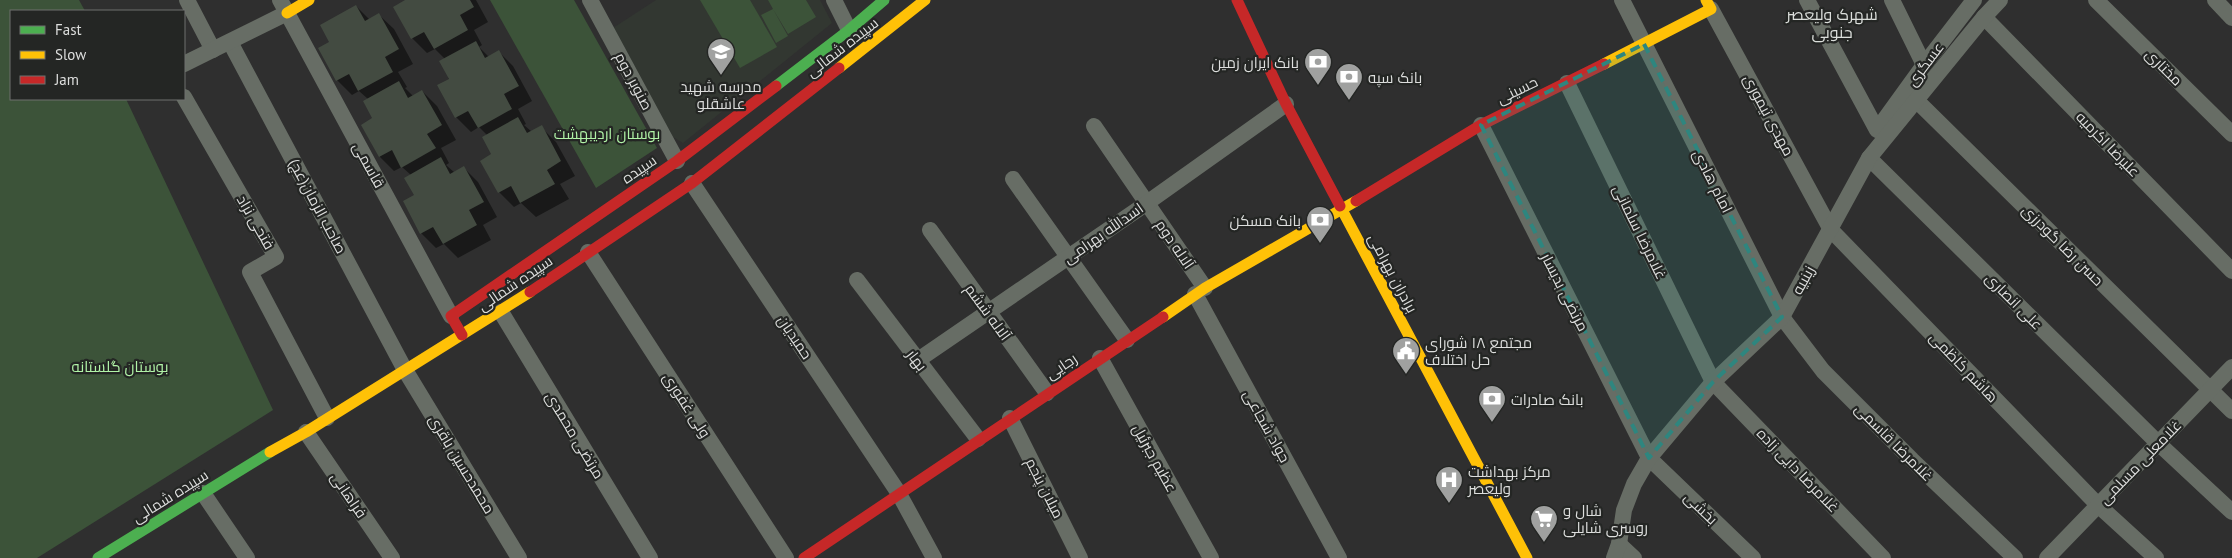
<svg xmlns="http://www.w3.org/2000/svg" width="2232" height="558" viewBox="0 0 2232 558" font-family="'PT Sans',Cairo,sans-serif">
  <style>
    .built { fill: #323731 }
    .green { fill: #3c5339 }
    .shadow { fill: #0007 }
    .building { fill: #434b41 }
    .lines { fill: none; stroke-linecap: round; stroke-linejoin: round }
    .street { stroke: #676d65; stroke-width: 16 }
    .fast { stroke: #4caf50; stroke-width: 11 }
    .slow { stroke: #ffc107; stroke-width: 11 }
    .jam { stroke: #c62828; stroke-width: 11 }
    .marked { fill: #2e867f; fill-opacity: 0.2; stroke: #2e867f; stroke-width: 4; stroke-dasharray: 10 6; stroke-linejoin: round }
    .labels { text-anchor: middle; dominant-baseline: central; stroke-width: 4.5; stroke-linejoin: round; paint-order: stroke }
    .street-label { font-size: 15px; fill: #dddedd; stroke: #242624 }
    .poi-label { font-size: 15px; fill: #dddedd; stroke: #242624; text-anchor: start }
    .park-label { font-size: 15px; fill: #b1f4a7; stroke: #242624 }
    .neighbourhood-label { font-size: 16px; fill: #dbdedb; stroke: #242624 }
  </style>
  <rect width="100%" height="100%" fill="#2f2f2f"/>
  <!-- built -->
  <polygon class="built" points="656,0 820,0 832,23 683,143 673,137 613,28"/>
  <!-- green -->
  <g class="green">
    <polygon points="0,0 79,0 85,11 11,11 11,99 126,99 273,410 37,558 0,558"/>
    <polygon points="490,0 574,0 657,148 596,188"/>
    <polygon points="700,0 750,0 777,47 740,68"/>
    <polygon points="768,0 806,0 816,17 788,34 773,9 788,36 776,43 761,15 773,9"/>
  </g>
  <!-- shadow -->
  <g class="shadow">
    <polygon points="406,0 476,0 488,22 474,30 482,45 479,47 489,57 499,52 513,66 532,101 518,109 526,124 524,125 532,132 541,127 556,142 575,176 560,184 569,199 536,217 521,203 514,207 499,192 493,155 487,135 479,127 471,132 456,117 445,59 435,49 427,53 412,38 395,7"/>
    <polygon points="356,6 370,20 379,15 394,29 413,64 398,72 407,87 405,88 413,96 422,91 437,106 456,140 441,148 449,163 446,165 455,173 464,168 478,182 497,217 483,225 491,240 458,258 444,244 436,248 421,233 404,202 416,196 411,175 402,167 394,171 380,157 363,125 374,119 368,99 359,91 352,95 337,80 331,43"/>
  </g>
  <!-- building -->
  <g class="building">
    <polygon points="405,0 470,0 474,7 460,15 468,30 434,49 424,32 411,39 393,7"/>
    <polygon points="356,5 365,21 379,13 399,49 385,57 393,72 358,91 349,74 336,81 318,48 329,42 320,25"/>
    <polygon points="476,41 485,58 499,50 519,86 504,94 512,109 478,128 468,111 455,118 437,85 449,79 439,61"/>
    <polygon points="399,81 408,98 422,90 442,125 427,134 436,148 401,168 392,150 379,157 361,125 372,118 363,101"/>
    <polygon points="518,117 527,133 542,125 561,161 547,170 555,184 520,203 511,186 498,193 480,161 491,154 482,137"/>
    <polygon points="441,157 450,174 464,166 484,202 469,210 477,225 443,244 433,227 420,234 403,201 414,195 404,178"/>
  </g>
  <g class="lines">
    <!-- street -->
    <g class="street">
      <polyline points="187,0 213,50"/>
      <polyline points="280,0 451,316"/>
      <polyline points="590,0 677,161"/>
      <polyline points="834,0 849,30"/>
      <polyline points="1622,0 1782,317 1823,371 1912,460 2015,558"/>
      <polyline points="1807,0 1877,130 1924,65 1974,0"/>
      <polyline points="1892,0 1924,65"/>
      <polyline points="2096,0 2232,134"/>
      <polyline points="2215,0 2232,18"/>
      <polyline points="1711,9 1831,230 2098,505 2156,558"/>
      <polyline points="1984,17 2232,271"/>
      <polyline points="230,42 405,370 519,558"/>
      <polyline points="184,64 287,13"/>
      <polyline points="1567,83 1713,382 1883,558"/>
      <polyline points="184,97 276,257 250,272 327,418"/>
      <polyline points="1916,100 2232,411"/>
      <polyline points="1481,125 1649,458 1753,558"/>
      <polyline points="1094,126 1205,288"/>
      <polyline points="1869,158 2158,443 2232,512"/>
      <polyline points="1013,179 1127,340"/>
      <polyline points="692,183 898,492 934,558"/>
      <polyline points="930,230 1047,393"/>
      <polyline points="588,252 786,558"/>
      <polyline points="857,280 978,439"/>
      <polyline points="1195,294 1339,558"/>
      <polyline points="501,312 650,558"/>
      <polyline points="1100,358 1211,558"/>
      <polyline points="918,360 1137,210 1286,104"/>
      <polyline points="1010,418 1080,558"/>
      <polyline points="306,432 392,558"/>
      <polyline points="203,493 247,558"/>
      <polyline points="1619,544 1634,558"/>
      <polyline points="1614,558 1619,544 1624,510 1634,484 1649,458 1713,382 1782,317 1869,158 1984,17 2000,0"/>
      <polyline points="2047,558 2232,367"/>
    </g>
    <!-- fast -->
    <g class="fast">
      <polyline points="776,86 849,30 884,0"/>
      <polyline points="98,558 270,452"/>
    </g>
    <!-- slow -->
    <g class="slow">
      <polyline points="287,13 309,0"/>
      <polyline points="1604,64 1711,9 1706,0"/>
      <polyline points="839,68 925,0"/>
      <polyline points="1340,206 1527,558"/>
      <polyline points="1163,317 1205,288 1356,201"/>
      <polyline points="270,452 306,432 530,292"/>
    </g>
    <!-- jam -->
    <g class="jam">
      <polyline points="1237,0 1286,104 1340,206"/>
      <polyline points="1356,201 1481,125 1604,64"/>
      <polyline points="530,292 692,183 839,68"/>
      <polyline points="462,335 451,316 677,161 776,86"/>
      <polyline points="804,558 1163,317"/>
    </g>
  </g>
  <!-- marked area -->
  <path class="marked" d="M1644,44L1782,317L1713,382L1649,458L1481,125Z"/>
  <!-- icons -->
  <defs>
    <symbol id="school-pin" viewBox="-11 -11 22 30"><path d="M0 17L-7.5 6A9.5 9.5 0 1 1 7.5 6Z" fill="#a0a1a0" stroke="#242624"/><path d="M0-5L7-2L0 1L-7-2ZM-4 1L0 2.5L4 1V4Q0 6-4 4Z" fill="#fff"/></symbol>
    <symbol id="bank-pin" viewBox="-11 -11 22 30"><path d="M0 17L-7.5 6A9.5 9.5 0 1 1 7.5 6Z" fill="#a0a1a0" stroke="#242624"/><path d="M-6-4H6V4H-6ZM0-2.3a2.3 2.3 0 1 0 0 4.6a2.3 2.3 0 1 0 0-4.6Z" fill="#fff"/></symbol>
    <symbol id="civic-pin" viewBox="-11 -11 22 30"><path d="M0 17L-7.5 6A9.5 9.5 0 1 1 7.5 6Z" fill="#a0a1a0" stroke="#242624"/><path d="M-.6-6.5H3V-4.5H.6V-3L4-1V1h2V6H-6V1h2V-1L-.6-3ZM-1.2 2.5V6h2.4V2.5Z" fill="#fff"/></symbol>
    <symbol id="hospital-pin" viewBox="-11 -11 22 30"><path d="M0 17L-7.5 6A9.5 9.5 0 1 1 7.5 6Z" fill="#a0a1a0" stroke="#242624"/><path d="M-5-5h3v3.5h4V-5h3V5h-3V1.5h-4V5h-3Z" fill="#fff"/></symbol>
    <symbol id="supermarket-pin" viewBox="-11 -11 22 30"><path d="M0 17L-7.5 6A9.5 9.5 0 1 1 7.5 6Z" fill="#a0a1a0" stroke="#242624"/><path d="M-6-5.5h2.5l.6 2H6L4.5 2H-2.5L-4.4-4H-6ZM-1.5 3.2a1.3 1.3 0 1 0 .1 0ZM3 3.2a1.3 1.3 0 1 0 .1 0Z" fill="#fff"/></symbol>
  </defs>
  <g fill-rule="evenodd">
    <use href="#school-pin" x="705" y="36" width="32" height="43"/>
    <use href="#bank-pin" x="1302" y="46" width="32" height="43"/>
    <use href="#bank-pin" x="1333" y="61" width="32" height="43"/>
    <use href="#bank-pin" x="1304" y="204" width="32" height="43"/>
    <use href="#civic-pin" x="1390" y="335" width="32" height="43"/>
    <use href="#bank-pin" x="1476" y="383" width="32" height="43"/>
    <use href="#hospital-pin" x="1433" y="464" width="32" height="43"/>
    <use href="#supermarket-pin" x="1528" y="503" width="32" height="43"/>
  </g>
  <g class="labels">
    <!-- street labels -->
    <g class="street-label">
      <text transform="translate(842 47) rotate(-38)">سپیده شمالی</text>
      <text transform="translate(1925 64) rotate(-53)">عسگری</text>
      <text transform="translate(2164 67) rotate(45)">مختاری</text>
      <text transform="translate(634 81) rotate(62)">صنوبر دوم</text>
      <text transform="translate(1517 90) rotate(-26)">حسینی</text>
      <text transform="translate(1769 115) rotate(62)">مهدی تیموری</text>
      <text transform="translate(2108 144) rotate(46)">علیرضا اکرمیه</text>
      <text transform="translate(369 165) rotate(61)">قاسمی</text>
      <text transform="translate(639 169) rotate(-34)">سپیده</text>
      <text transform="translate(1713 181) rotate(63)">امام هادی</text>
      <text transform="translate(318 206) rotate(62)">صاحب الزمان(عج)</text>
      <text transform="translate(256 222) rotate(60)">فتحی نزاد</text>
      <text transform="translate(1640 232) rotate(64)">غلامرضا سلمانی</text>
      <text transform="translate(1103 233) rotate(-35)">اسدالله بهرامی</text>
      <text transform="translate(1175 244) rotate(56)">آلاله دوم</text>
      <text transform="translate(2063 245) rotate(45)">حسن رضا گودرزی</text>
      <text transform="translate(1393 273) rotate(62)">برادران بهرامی</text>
      <text transform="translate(1803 280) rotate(-61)">زینبیه</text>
      <text transform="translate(515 283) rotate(-34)">سپیده شمالی</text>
      <text transform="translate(1565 292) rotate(63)">مرتضی بدیسار</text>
      <text transform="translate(2014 301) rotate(45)">علی انصاری</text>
      <text transform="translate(988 312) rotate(54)">آلاله ششم</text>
      <text transform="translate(795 337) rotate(56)">حمیدیان</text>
      <text transform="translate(917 360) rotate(53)">بهار</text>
      <text transform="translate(1061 366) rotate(-34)">رجایی</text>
      <text transform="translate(1964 367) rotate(46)">هاشم کاظمی</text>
      <text transform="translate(687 405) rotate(57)">ولی غفوری</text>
      <text transform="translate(1267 426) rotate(61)">جواد شجاعی</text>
      <text transform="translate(575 435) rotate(59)">مرتضی محمدی</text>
      <text transform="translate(1894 442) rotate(45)">غلامرضا قاسمی</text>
      <text transform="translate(1155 458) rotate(61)">عظیم جبرئیل</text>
      <text transform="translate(2140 462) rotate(-46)">غلامعلی مسلمی</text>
      <text transform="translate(462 464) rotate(59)">محمدحسین باقری</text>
      <text transform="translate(1798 470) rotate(46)">غلامرضا دایی زاده</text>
      <text transform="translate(1045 488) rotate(63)">میلان پنجم</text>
      <text transform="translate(349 495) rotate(56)">فراهانی</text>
      <text transform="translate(170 496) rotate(-32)">سپیده شمالی</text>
      <text transform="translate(1701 508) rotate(44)">بخشی</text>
    </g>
    <!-- poi labels -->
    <g class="poi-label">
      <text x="1299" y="62" text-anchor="end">بانک ایران زمین</text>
      <text x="1368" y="77">بانک سپه</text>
      <text x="721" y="86" text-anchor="middle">مدرسه شهید<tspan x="721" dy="17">عاشقلو</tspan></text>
      <text x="1301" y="220" text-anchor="end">بانک مسکن</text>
      <text x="1425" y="342">مجتمع ۱۸ شورای<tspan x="1425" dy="17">حل اختلاف</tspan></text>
      <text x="1511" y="399">بانک صادرات</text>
      <text x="1468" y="471">مرکز بهداشت<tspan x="1468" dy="17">ولیعصر</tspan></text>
      <text x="1563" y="510">شال و<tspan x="1563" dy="17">روسری شایلی</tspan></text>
    </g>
    <!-- park labels -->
    <g class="park-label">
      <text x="607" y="133">بوستان اردیبهشت</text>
      <text x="120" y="366">بوستان گلستانه</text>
    </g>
    <!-- neighbourhood labels -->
    <g class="neighbourhood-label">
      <text x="1832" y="14">شهرک ولیعصر<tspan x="1832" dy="18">جنوبی</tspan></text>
    </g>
  </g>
  <!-- legend -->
  <rect x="10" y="10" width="175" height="90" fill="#242624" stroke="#6e706e"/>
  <rect x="20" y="26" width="25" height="8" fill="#4caf50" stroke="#6e706e"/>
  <text x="55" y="35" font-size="15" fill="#dddedd">Fast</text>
  <rect x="20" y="51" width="25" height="8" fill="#ffc107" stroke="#6e706e"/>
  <text x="55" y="60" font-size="15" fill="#dddedd">Slow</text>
  <rect x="20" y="76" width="25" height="8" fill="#c62828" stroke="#6e706e"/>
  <text x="55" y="85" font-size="15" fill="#dddedd">Jam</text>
</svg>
